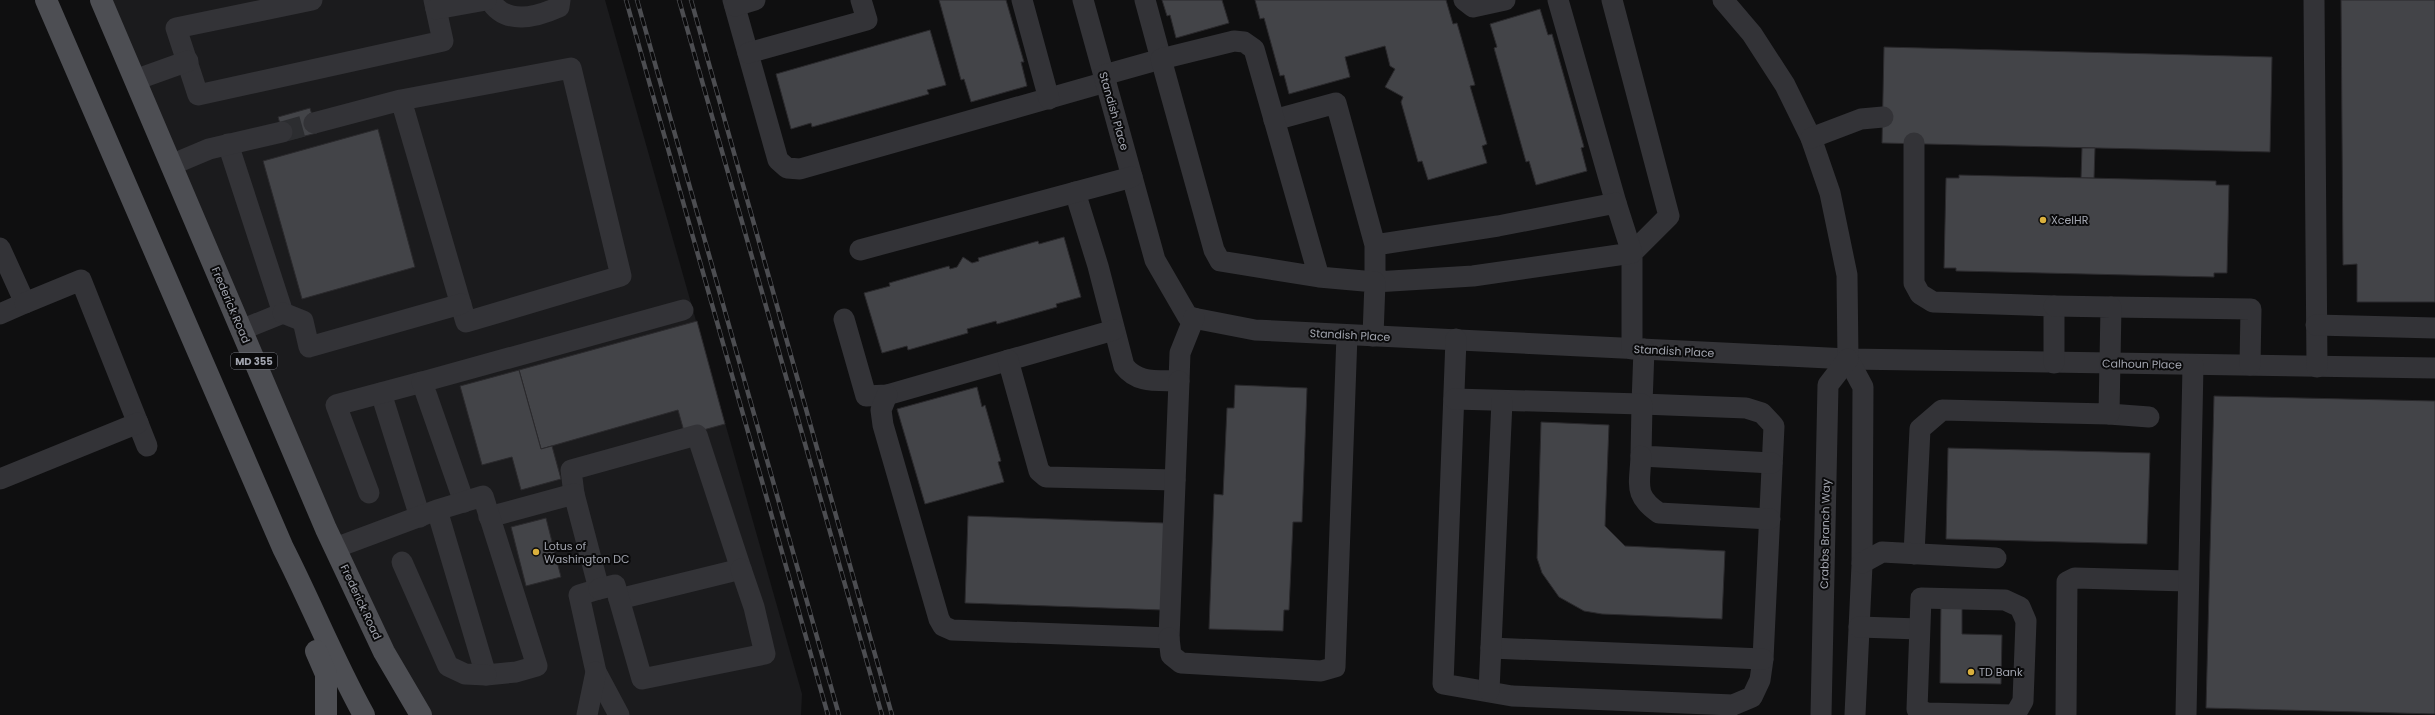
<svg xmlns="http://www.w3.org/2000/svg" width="2435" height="715" viewBox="0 0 2435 715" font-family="Poppins,sans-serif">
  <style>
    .built { fill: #1b1b1d }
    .building { fill: #434448; stroke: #2a292c }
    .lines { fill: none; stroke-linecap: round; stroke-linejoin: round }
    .minor-tunnel { stroke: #2c2d30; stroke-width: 21; stroke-dasharray: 21 10; stroke-linecap: butt }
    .minor { stroke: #333337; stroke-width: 21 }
    .major { stroke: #4d4e53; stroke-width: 22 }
    .rail-casing { stroke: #4c4d51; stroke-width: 4.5 }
    .rail { stroke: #0a0a0b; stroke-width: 3; stroke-dasharray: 9; stroke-linecap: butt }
    .poi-dot { fill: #dab03d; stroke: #0a0a0b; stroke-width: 1.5 }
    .labels { text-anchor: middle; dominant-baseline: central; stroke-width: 4; stroke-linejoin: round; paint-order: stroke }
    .shield { fill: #0a0a0b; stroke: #74767e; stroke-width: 1 }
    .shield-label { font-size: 10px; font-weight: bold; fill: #a2a5af }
    .street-label { font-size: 11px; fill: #a2a5af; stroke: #0a0a0b }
    .poi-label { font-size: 11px; fill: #a2a5af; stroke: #0a0a0b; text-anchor: start }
  </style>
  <rect width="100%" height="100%" fill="#0f0f10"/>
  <!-- built -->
  <polygon class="built" points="101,0 605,0 802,694 801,715 421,715"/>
  <!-- building -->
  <g class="building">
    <polygon points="939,0 1006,0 1024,62 1021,62 1027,86 971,102 964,79 961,80"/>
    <polygon points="1162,0 1222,0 1229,23 1176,38 1170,15 1167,16"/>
    <polygon points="1255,0 1446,0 1453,24 1457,23 1475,85 1470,86 1487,144 1482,146 1487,163 1428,180 1422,161 1418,162 1401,102 1403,97 1385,87 1395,69 1390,66 1385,46 1345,57 1350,77 1289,94 1284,75 1280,76 1264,18 1260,19"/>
    <polygon points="2341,0 2435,0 2435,302 2357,302 2357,264 2343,265"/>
    <polygon points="1540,9 1548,35 1552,34 1584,147 1581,148 1587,171 1536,185 1529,161 1526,162 1494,48 1497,47 1490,24"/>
    <polygon points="930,30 946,85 927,90 929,94 812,127 811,123 791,129 776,74"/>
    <polygon points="1884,47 2272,57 2270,152 1882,143"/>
    <polygon points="310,108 317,133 285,141 278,117"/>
    <polygon points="378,129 415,267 302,299 263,161"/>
    <polygon points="2082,148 2095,148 2094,178 2081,178"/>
    <polygon points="1959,175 2216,181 2216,185 2229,185 2227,273 2214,273 2214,277 1956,271 1956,268 1944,268 1946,178 1959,178"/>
    <polygon points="1064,237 1081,297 1056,304 1057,307 997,324 996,321 967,329 968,333 908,350 907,346 882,353 864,293 890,286 889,283 949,266 950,269 957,267 963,257 972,263 979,261 978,258 1038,241 1039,244"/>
    <polygon points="697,321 725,424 685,435 678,410 541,449 519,370"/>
    <polygon points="519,370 541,449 552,446 561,479 521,490 512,457 482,465 460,386"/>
    <polygon points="1235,385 1307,388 1302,522 1293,522 1289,610 1284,610 1283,631 1209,629 1214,494 1223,495 1227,408 1234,408"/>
    <polygon points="977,387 982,407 985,405 1001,461 998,462 1004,482 925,504 897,409"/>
    <polygon points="2214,396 2435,401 2435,714 2206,708"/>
    <polygon points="1541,422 1609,425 1605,526 1625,546 1725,551 1722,619 1602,614 1584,611 1559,597 1542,573 1537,558"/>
    <polygon points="1948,448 2150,453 2147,544 1946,539"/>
    <polygon points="968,516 1165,523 1162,610 965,603"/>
    <polygon points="546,518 561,577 526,586 511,527"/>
    <polygon points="1941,603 1962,603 1962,634 2002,635 2001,684 1940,683"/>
  </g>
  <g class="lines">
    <!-- minor-tunnel -->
    <polyline class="minor-tunnel" points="282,132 314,123"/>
    <!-- minor -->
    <g class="minor">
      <polyline points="312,0 176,28 198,95 443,41 434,0"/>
      <path d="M490,0C505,26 537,17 559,7L560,0"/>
      <polyline points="733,0 778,160 787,168 800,169 1106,82"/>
      <polyline points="1022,0 1049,99"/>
      <polyline points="1083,0 1155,260 1188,317 1255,330 1848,359 2435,368"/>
      <polyline points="1464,0 1473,7 1505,0"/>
      <polyline points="1558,0 1616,203"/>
      <polyline points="1612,0 1669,216 1632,253 1632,349"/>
      <polyline points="1723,0 1752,34 1785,85 1811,138 1830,193 1847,275 1848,359 1863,387 1862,565 1855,715"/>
      <polyline points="2314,0 2317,367"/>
      <polyline points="735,6 755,0"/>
      <polyline points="436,9 486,0"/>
      <polyline points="748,53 867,20 861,0"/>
      <polyline points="1104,75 1161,59 1145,0"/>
      <polyline points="135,80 188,61"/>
      <polyline points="1274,120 1336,103 1375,245 1375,282 1473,276 1632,253 1616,203 1498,226 1375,245"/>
      <polyline points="314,123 401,100 571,68 621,276 466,322 401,100"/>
      <polyline points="1811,138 1861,119 1883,117"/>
      <polyline points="1914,143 1914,283 1920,294 1933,302 2054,306 2054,363"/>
      <polyline points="228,144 283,313 241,330"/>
      <polyline points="171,165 209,149 282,132"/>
      <path d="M1075,192L1098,266L1124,366C1138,384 1157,380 1179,381L1180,353L1194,318"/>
      <polyline points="0,248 25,303 0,314"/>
      <polyline points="860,250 1132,177"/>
      <polyline points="1319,277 1220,261 1214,250 1161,59 1234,41 1244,42 1254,49 1319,277 1375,282 1373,336"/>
      <polyline points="25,303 81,280 147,446"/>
      <polyline points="2111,307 2251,309 2250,365"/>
      <polyline points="283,313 303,321 309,347 461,304"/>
      <polyline points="844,319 866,396 887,395 1114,330"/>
      <polyline points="2316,325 2435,328"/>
      <polyline points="1456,339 1443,684 1512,696 1733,705 1752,697 1760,680 1763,659 1774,426 1762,413 1746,408 1642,404 1644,349"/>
      <polyline points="1008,360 1039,471 1046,477 1175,480"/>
      <polyline points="381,393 420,517"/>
      <polyline points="887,395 881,410 883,425 939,619 943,626 952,630 1169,638 1179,381"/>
      <polyline points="1454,399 1642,404 1641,456 1772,463"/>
      <polyline points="2109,414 2149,417"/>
      <path d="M1641,456C1640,485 1633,495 1659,513L1770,519"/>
      <polyline points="0,479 138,423"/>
      <polyline points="369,493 336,405 422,382"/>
      <polyline points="574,494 571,470 697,435 741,569 619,599"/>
      <polyline points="464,502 422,382 683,310"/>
      <polyline points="489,517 574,494 599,589 579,595 596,672 619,715"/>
      <polyline points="335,548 437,510 486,675 516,672 537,666 483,496 437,510"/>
      <polyline points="1914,554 1920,429 1942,410 2109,414 2111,307 2054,306"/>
      <polyline points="402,562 448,666 465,674 486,675"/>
      <polyline points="1862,563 1882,552 1996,558"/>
      <polyline points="599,589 615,585 642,679 765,654 754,607 741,569"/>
      <polyline points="1859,627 1919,629"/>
      <polyline points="1169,638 1171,655 1181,663 1321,671 1335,667 1347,335"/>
      <polyline points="1491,648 1763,659"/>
      <polyline points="1489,691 1502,401"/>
      <polyline points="587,715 596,672"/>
      <polyline points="1821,715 1828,385 1848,359"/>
      <polyline points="2013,715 1927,713 1917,709 1921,598 2005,600 2020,607 2026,621 2023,701 2015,715"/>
      <polyline points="2066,715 2067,582 2075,578 2187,581"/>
      <polyline points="2186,715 2193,365"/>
    </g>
    <!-- major -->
    <g class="major">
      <path d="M46,0L283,548C311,603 334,661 364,715"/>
      <polyline points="101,0 326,529 384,652 421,715"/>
      <polyline points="316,651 326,674 326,715"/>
    </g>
    <defs>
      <g id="rail">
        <polyline points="626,0 828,715"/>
        <polyline points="637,0 839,715"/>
        <polyline points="679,0 882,715"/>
        <polyline points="691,0 892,715"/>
      </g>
    </defs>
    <!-- rail casing -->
    <use href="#rail" class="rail-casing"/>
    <!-- rail -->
    <use href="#rail" class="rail"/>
  </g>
  <!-- markers -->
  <g class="poi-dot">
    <circle cx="2043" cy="220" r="4"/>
    <circle cx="536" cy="552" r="4"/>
    <circle cx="1971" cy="672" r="4"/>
  </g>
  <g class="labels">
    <!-- shield labels -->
    <rect class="shield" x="231" y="353" width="46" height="16" rx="3"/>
    <g class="shield-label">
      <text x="254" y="361">MD 355</text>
    </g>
    <!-- street labels -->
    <g class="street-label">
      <text transform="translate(1114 111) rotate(74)">Standish Place</text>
      <text transform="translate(231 305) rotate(67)">Frederick Road</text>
      <text transform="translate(1350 335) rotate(3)">Standish Place</text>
      <text transform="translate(1674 351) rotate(3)">Standish Place</text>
      <text transform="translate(2142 364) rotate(1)">Calhoun Place</text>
      <text transform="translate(1825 534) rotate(-89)">Crabbs Branch Way</text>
      <text transform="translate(361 602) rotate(65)">Frederick Road</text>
    </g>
    <!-- poi labels -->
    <g class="poi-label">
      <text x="2051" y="220">XcelHR</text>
      <text x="544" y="546">Lotus of<tspan x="544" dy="13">Washington DC</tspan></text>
      <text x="1979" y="672">TD Bank</text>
    </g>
  </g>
</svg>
